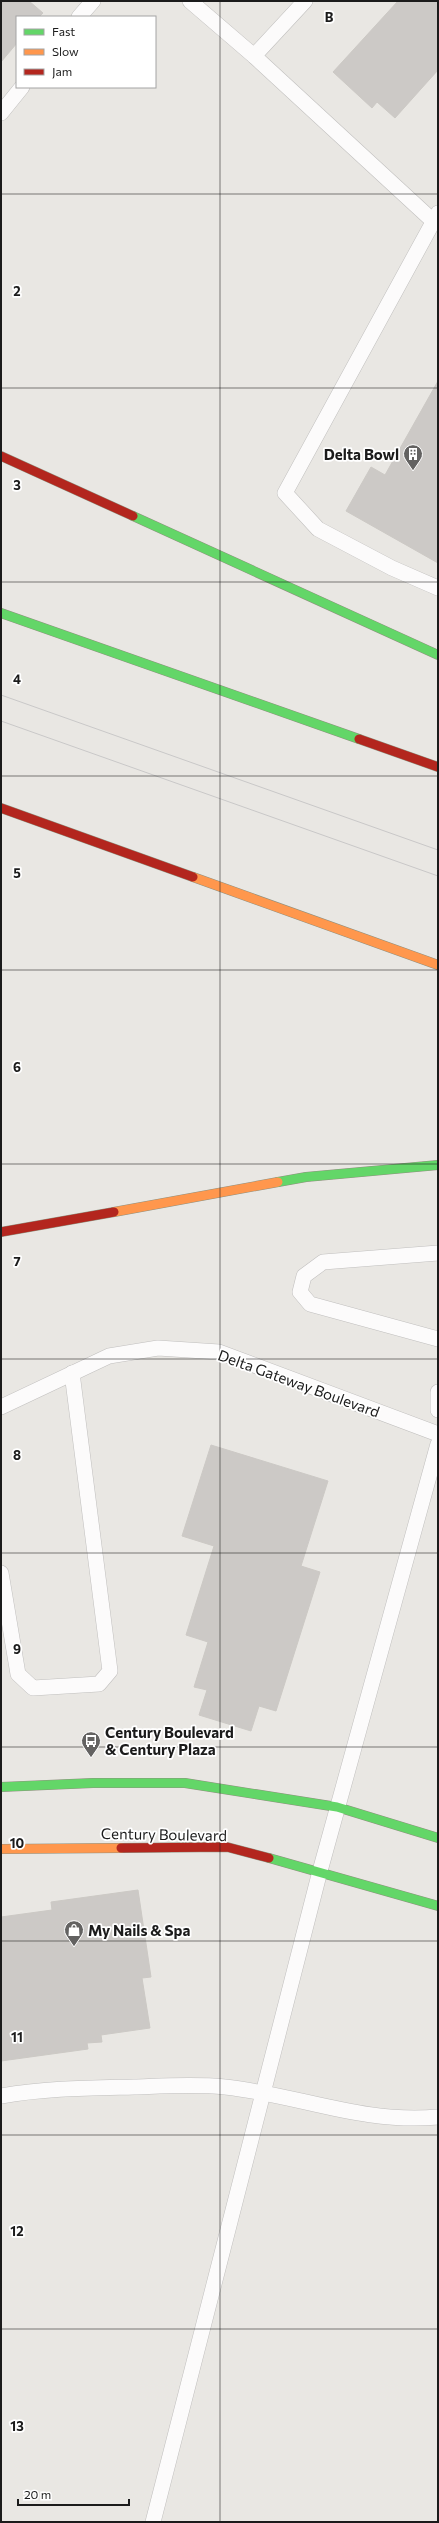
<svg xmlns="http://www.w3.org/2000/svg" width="439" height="2523" viewBox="0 0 439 2523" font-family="Commissioner,sans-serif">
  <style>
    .building { fill: #ccc9c6; stroke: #ccc9c5 }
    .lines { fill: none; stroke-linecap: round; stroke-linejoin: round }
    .lane-casing { stroke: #c0bfbe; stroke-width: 16 }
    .fast-casing { stroke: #8f907e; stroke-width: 10 }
    .slow-casing { stroke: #8f907e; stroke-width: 10 }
    .jam-casing { stroke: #8f907e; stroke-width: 10 }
    .lane { stroke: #fcfbfb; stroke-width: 15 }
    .fast { stroke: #63d668; stroke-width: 9 }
    .slow { stroke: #ff974d; stroke-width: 9 }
    .jam { stroke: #b3261e; stroke-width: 9 }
    .tram { stroke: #c9c8c8; stroke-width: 1 }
    .grid { fill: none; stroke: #1b1b1b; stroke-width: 1; stroke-opacity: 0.55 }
    .labels { text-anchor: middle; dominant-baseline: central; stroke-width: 3.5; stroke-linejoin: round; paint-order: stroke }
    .poi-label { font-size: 15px; font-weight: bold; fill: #1b1b1b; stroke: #fff; text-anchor: start }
    .street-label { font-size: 15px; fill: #1b1b1b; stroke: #fff }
    .grid-label { font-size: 13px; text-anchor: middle; font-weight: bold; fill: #1b1b1b; stroke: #fff; stroke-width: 3.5; stroke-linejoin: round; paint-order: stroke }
  </style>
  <rect width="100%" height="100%" fill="#e9e7e3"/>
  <!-- building -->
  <g class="building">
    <polygon points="1,1 29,1 43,13 39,17 17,17 17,43 1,62"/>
    <polygon points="398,1 438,1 438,70 395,118 377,102 372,108 333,72"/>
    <polygon points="438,381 438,563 346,511 371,467 385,475"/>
    <polygon points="211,1445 328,1481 301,1566 320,1572 276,1711 259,1706 251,1731 199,1715 207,1690 194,1687 208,1642 186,1635 214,1546 182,1536"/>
    <polygon points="138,1890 151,1977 142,1978 150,2028 101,2035 102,2042 87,2043 88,2049 1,2061 1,1917 52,1910 51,1902"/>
  </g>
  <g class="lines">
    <defs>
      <g id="lane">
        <polyline points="190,1 254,56"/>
        <polyline points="305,1 254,56 433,221"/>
        <polyline points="79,17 93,1"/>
        <polyline points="1,113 22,87"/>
        <polyline points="438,213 285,493 318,529 392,568 438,588"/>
        <polyline points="438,1253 323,1262 304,1276 300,1292 310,1304 438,1339"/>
        <polyline points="438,1392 438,1410"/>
        <polyline points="1,1407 109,1356 158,1348 219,1352 438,1434"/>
        <polyline points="1,1573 18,1674 33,1688 99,1684 110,1671 72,1373"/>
        <path d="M1,2096C46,2088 89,2088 134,2087C164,2086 195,2084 225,2087C299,2095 362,2124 438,2117"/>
        <polyline points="153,2522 320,1871 438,1444"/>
      </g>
      <g id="fast">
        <polyline points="133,516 438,655"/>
        <polyline points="1,613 359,739"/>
        <polyline points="278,1182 306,1177 438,1165"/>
        <polyline points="1,1787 93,1783 185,1783 337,1807 438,1838"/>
        <polyline points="269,1858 438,1906"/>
      </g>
      <g id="slow">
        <polyline points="193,877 438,965"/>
        <polyline points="114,1212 278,1182"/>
        <polyline points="1,1849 121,1848"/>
      </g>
      <g id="jam">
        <polyline points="1,456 133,516"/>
        <polyline points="359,739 438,767"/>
        <polyline points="1,808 193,877"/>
        <polyline points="1,1232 114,1212"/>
        <polyline points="121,1848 227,1847 269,1858"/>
      </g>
    </defs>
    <!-- lane casing -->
    <use href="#lane" class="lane-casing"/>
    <!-- fast casing -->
    <use href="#fast" class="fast-casing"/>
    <!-- slow casing -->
    <use href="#slow" class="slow-casing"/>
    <!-- jam casing -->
    <use href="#jam" class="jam-casing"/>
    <!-- lane -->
    <use href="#lane" class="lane"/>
    <!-- fast -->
    <use href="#fast" class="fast"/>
    <!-- slow -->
    <use href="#slow" class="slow"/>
    <!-- jam -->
    <use href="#jam" class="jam"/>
    <!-- tram -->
    <g class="tram">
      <polyline points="1,695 438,850"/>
      <polyline points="1,721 438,876"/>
    </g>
  </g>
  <!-- grid -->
  <path class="grid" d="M220,1V2522M1,194H438M1,388H438M1,582H438M1,776H438M1,970H438M1,1164H438M1,1359H438M1,1553H438M1,1747H438M1,1941H438M1,2135H438M1,2329H438"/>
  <!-- icons -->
  <defs>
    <symbol id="building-pin" viewBox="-11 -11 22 30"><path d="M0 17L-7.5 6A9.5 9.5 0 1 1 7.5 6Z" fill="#636261" stroke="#fff"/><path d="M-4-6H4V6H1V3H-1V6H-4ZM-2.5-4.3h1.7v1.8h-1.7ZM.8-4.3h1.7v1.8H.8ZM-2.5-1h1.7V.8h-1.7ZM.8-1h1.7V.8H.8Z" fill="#fff"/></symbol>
    <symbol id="bus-pin" viewBox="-11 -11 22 30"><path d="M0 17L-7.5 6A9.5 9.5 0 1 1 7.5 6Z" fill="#636261" stroke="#fff"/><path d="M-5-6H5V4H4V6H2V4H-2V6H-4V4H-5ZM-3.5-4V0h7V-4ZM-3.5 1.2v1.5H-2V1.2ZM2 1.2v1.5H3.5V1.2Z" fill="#fff"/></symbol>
    <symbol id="shop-pin" viewBox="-11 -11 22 30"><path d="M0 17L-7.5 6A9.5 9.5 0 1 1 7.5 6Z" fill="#636261" stroke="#fff"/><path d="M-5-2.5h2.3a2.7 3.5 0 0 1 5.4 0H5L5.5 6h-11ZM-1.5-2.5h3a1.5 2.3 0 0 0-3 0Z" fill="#fff"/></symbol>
  </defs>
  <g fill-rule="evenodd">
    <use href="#building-pin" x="402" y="443" width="22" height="30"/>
    <use href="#bus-pin" x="80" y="1730" width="22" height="30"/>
    <use href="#shop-pin" x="63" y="1919" width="22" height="30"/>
  </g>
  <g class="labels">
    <!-- poi labels -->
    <g class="poi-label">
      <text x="399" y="454" text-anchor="end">Delta Bowl</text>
      <text x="105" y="1732">Century Boulevard<tspan x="105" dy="17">&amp; Century Plaza</tspan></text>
      <text x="88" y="1930">My Nails &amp; Spa</text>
    </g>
    <!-- street labels -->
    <g class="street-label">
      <text transform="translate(299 1383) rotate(20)">Delta Gateway Boulevard</text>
      <text transform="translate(164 1834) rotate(1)">Century Boulevard</text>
    </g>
  </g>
  <g class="grid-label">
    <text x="329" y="22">B</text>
    <text x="17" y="296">2</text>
    <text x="17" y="490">3</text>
    <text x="17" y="684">4</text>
    <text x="17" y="878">5</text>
    <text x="17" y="1072">6</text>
    <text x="17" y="1266">7</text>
    <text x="17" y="1460">8</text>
    <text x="17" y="1654">9</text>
    <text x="17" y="1848">10</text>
    <text x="17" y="2042">11</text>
    <text x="17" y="2236">12</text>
    <text x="17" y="2431">13</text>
  </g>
  <!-- border -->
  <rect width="439" height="2523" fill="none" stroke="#1b1b1b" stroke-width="4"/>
  <!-- legend -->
  <rect x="16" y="16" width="140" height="72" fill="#ffffff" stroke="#a4a4a4"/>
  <rect x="24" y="29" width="20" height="6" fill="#63d668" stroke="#a4a4a4"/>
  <text x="52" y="36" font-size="12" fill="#1b1b1b">Fast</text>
  <rect x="24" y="49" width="20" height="6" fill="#ff974d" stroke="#a4a4a4"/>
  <text x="52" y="56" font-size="12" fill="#1b1b1b">Slow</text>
  <rect x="24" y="69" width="20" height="6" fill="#b3261e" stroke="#a4a4a4"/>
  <text x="52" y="76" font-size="12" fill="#1b1b1b">Jam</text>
  <!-- scale -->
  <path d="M18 2499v6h111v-6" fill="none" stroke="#1b1b1b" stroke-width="2"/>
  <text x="24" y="2499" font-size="12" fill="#1b1b1b" stroke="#ffffff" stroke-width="3" paint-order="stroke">20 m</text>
</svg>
